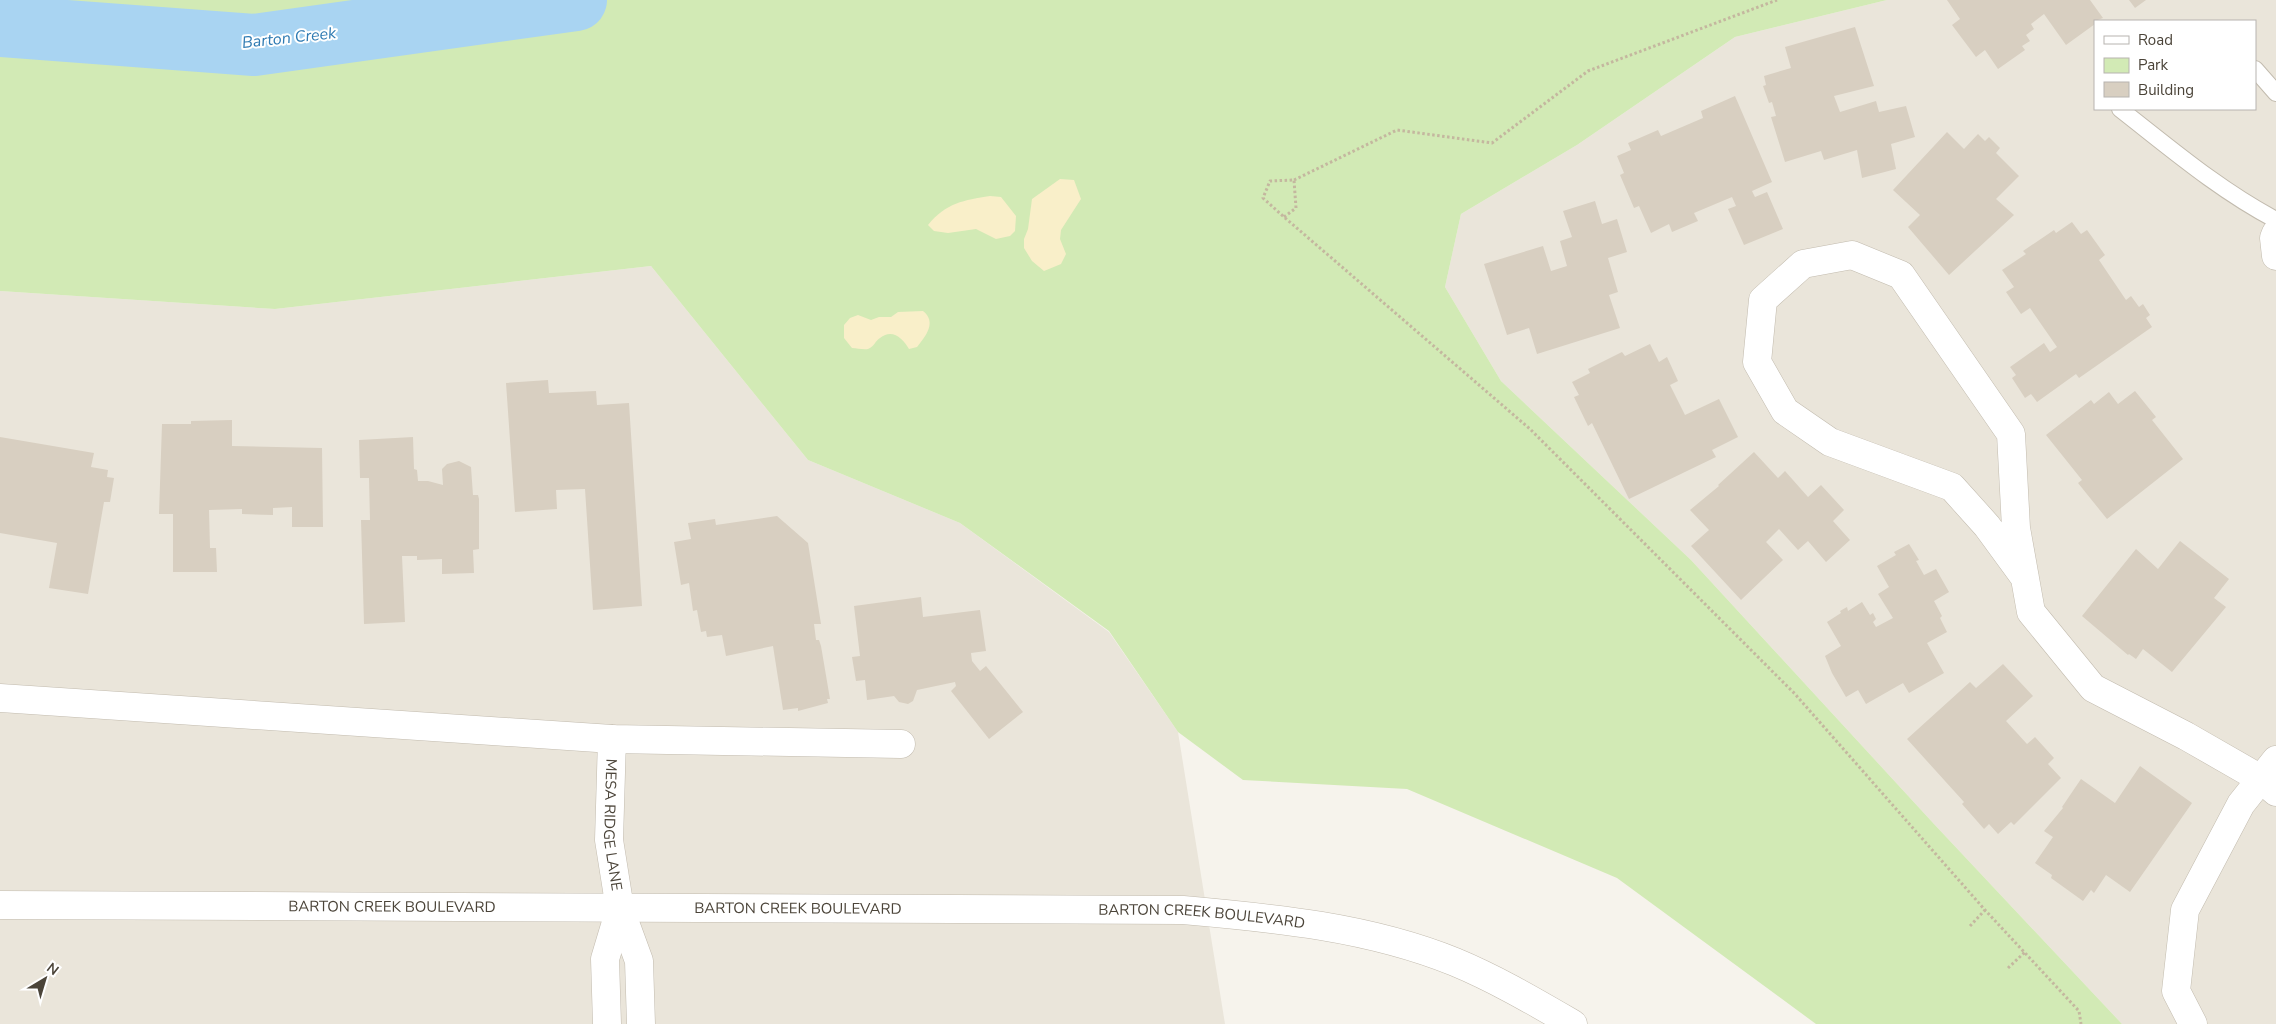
<svg xmlns="http://www.w3.org/2000/svg" width="2276" height="1024" viewBox="0 0 2276 1024" font-family="'Nunito Sans',sans-serif">
  <style>
    .residential { fill: #eae5da; fill-rule: evenodd }
    .green { fill: #d2eab5 }
    .sand { fill: #f9efc9 }
    .lines { fill: none; stroke-linecap: round; stroke-linejoin: round }
    .river { stroke: #a9d4f2; stroke-width: 62 }
    .building { fill: #d8cfc1 }
    .service-casing { stroke: #c2bbae; stroke-width: 18 }
    .minor-casing { stroke: #c2bbae; stroke-width: 29 }
    .tertiary-casing { stroke: #c2bbae; stroke-width: 29 }
    .path { stroke: #c4b79f; stroke-width: 3; stroke-dasharray: 2.5 2.5; stroke-linecap: butt }
    .service { stroke: #fff; stroke-width: 16 }
    .minor { stroke: #fff; stroke-width: 28 }
    .tertiary { stroke: #fff; stroke-width: 28 }
    .labels { text-anchor: middle; dominant-baseline: central; stroke-width: 4; stroke-linejoin: round; paint-order: stroke }
    .street-label { font-size: 15px; fill: #4b4439; stroke: #fff }
    .water-label { font-size: 16px; font-style: italic; fill: #2e7ab2; stroke: #fff }
  </style>
  <rect width="100%" height="100%" fill="#f6f3ec"/>
  <!-- residential -->
  <g class="residential">
    <path d="M1887,0H2276V1024H2122L1934,824L1691,560L1501,381L1445,287L1461,214L1577,145L1735,37ZM2095,21H2255V109H2095Z"/>
    <polygon points="651,266 808,460 960,523 1109,632 1178,732 1225,1024 0,1024 0,291 275,309"/>
  </g>
  <!-- green -->
  <polygon class="green" points="0,0 1887,0 1735,37 1577,145 1461,214 1445,287 1501,381 1691,560 1934,824 2122,1024 1816,1024 1617,878 1407,789 1243,780 1178,732 1109,631 960,523 808,460 651,266 275,309 0,291"/>
  <!-- sand -->
  <g class="sand">
    <polygon points="1060,179 1074,180 1081,199 1061,230 1060,239 1066,254 1061,264 1044,271 1032,261 1024,248 1024,239 1028,229 1032,199"/>
    <path d="M990,196L1001,197L1016,216L1015,231L1010,236L996,239L976,229L948,233L934,231L928,225C946,203 964,200 990,196Z"/>
    <path d="M923,311C937,322 926,336 917,347L909,349C903,338 892,328 880,338C875,341 874,347 868,349C863,350 857,348 852,348L844,338V325L850,318L858,315L871,320L879,317H891L898,312Z"/>
  </g>
  <g class="lines">
    <!-- river -->
    <polyline class="river" points="0,26 254,45 576,0"/>
  </g>
  <!-- building -->
  <g class="building">
    <polygon points="1947,0 2090,0 2103,18 2095,21 2095,24 2066,45 2044,14 2031,24 2034,29 2026,35 2030,41 2022,46 2025,50 1998,69 1985,50 1976,57 1952,25 1960,19"/>
    <polygon points="2129,0 2146,0 2135,8"/>
    <polygon points="1855,27 1874,86 1834,96 1840,112 1876,101 1879,112 1906,106 1915,137 1891,144 1896,169 1862,178 1857,150 1824,160 1821,151 1785,162 1771,117 1776,116 1772,102 1769,103 1763,86 1766,85 1764,76 1791,68 1785,47"/>
    <polygon points="1735,96 1772,182 1752,191 1755,197 1767,192 1783,229 1744,245 1728,209 1736,206 1732,197 1694,213 1698,221 1672,232 1669,224 1651,233 1639,206 1634,208 1620,175 1624,173 1617,156 1631,150 1628,143 1658,130 1661,136 1703,118 1701,111"/>
    <polygon points="1947,132 1964,149 1978,134 1985,141 1989,137 2000,148 1996,153 2019,176 1996,199 2014,215 1949,275 1908,227 1920,215 1893,190"/>
    <polygon points="1595,201 1602,224 1617,219 1627,252 1608,258 1618,292 1609,295 1620,328 1537,354 1529,328 1507,335 1484,264 1543,246 1551,271 1567,266 1560,241 1572,237 1563,211"/>
    <polygon points="2072,222 2081,234 2087,230 2105,255 2099,260 2126,300 2131,296 2139,307 2143,304 2150,315 2146,318 2152,327 2079,378 2076,374 2037,402 2031,394 2025,398 2012,378 2016,375 2010,367 2044,343 2050,352 2057,347 2030,308 2021,314 2006,292 2014,287 2002,270 2026,254 2023,251 2054,230 2056,233"/>
    <polygon points="1650,344 1659,362 1667,357 1678,381 1670,385 1685,415 1719,399 1738,437 1712,450 1716,457 1629,499 1592,423 1588,426 1574,397 1579,395 1572,382 1590,373 1588,369 1622,352 1625,356"/>
    <polygon points="548,380 549,393 596,391 597,405 629,403 642,606 593,610 585,489 556,490 557,509 515,512 506,383"/>
    <polygon points="2135,391 2156,417 2152,420 2183,459 2107,519 2078,483 2082,480 2046,435 2091,400 2094,404 2109,392 2118,404"/>
    <polygon points="232,420 232,446 322,448 323,527 292,527 292,507 273,508 273,515 242,514 242,509 209,510 210,548 216,548 217,572 173,572 173,514 159,514 162,424 191,424 191,421"/>
    <polygon points="0,437 94,453 91,467 108,470 107,477 114,478 110,502 104,502 88,594 49,588 57,543 0,533"/>
    <polygon points="413,437 414,469 417,470 418,481 428,481 443,485 442,469 447,464 459,461 471,467 473,495 478,495 479,499 479,549 473,550 474,573 442,574 442,559 417,560 417,556 402,556 405,622 364,624 361,520 370,520 369,478 360,478 359,440"/>
    <polygon points="1754,452 1778,478 1785,471 1808,497 1821,485 1844,510 1833,521 1850,540 1826,562 1808,541 1798,550 1779,529 1766,542 1783,560 1741,600 1691,546 1709,530 1690,510 1719,486 1718,485"/>
    <polygon points="777,516 808,543 821,624 814,624 816,640 819,640 821,646 830,699 827,699 828,703 798,711 798,708 783,710 773,646 726,656 722,635 707,637 706,631 701,632 697,610 693,611 689,583 681,585 674,542 691,539 688,523 715,519 716,525"/>
    <polygon points="2180,541 2229,579 2214,598 2226,607 2172,672 2143,649 2136,659 2129,654 2128,655 2082,616 2136,549 2158,569"/>
    <polygon points="1909,544 1919,560 1916,561 1924,575 1936,569 1949,592 1934,601 1942,616 1940,618 1947,632 1927,643 1944,673 1909,693 1903,683 1866,704 1858,690 1846,697 1832,673 1825,656 1841,646 1827,622 1841,613 1840,611 1847,607 1848,611 1862,602 1870,615 1873,613 1876,619 1873,622 1876,627 1893,618 1878,594 1889,587 1877,566 1896,555 1894,552"/>
    <polygon points="921,597 923,617 980,610 986,651 971,653 972,661 980,671 986,666 1023,712 989,739 951,691 956,686 955,682 917,690 913,701 908,704 899,702 894,696 867,700 865,680 856,681 852,657 860,656 854,606"/>
    <polygon points="2003,664 2033,696 2006,721 2027,744 2035,737 2054,758 2048,764 2061,778 2014,825 2011,822 1998,834 1989,824 1984,829 1962,804 1964,802 1907,739 1970,682 1976,688"/>
    <polygon points="2140,766 2192,803 2130,892 2106,875 2094,893 2091,890 2083,901 2051,878 2052,875 2035,863 2053,837 2044,831 2063,808 2062,807 2081,779 2115,803"/>
  </g>
  <g class="lines">
    <defs>
      <g id="service">
        <polyline points="2255,69 2276,93"/>
        <path d="M2120,109C2170,148 2219,190 2276,220"/>
      </g>
      <g id="minor">
        <polyline points="2276,233 2274,238 2276,256"/>
        <polyline points="2025,578 1987,526 1952,487 1830,442 1785,411 1757,362 1763,300 1803,264 1852,255 1901,275 2011,434 2016,528 2031,612 2093,688 2186,736 2261,779 2276,792"/>
        <polyline points="0,698 612,739 901,744"/>
        <path id="s1" d="M612,739L609,840L620,909L639,961L641,1024"/>
        <polyline points="607,1024 605,959 620,909"/>
        <polyline points="2193,1024 2176,991 2185,910 2241,804 2276,760"/>
      </g>
      <g id="tertiary">
        <path id="s2" d="M0,905L1183,910C1274,918 1369,927 1455,962C1496,979 1535,1002 1573,1024"/>
      </g>
    </defs>
    <!-- service casing -->
    <use href="#service" class="service-casing"/>
    <!-- minor casing -->
    <use href="#minor" class="minor-casing"/>
    <!-- tertiary casing -->
    <use href="#tertiary" class="tertiary-casing"/>
    <!-- path -->
    <g class="path">
      <polyline points="1294,180 1397,130 1492,143 1588,71 1777,0"/>
      <polyline points="1284,217 1296,208 1294,180 1270,181 1263,198 1284,217 1530,429 1795,694 1985,910 2079,1011 2081,1024"/>
      <polyline points="1970,926 1985,910"/>
      <polyline points="2008,968 2025,952"/>
    </g>
    <!-- service -->
    <use href="#service" class="service"/>
    <!-- minor -->
    <use href="#minor" class="minor"/>
    <!-- tertiary -->
    <use href="#tertiary" class="tertiary"/>
  </g>
  <g class="labels">
    <!-- street labels -->
    <g class="street-label">
      <text stroke="none"><textPath href="#s1" startOffset="86">MESA RIDGE LANE</textPath></text>
      <text stroke="none"><textPath href="#s2" startOffset="392">BARTON CREEK BOULEVARD</textPath></text>
      <text stroke="none"><textPath href="#s2" startOffset="798">BARTON CREEK BOULEVARD</textPath></text>
      <text stroke="none"><textPath href="#s2" startOffset="1202">BARTON CREEK BOULEVARD</textPath></text>
    </g>
    <!-- water labels -->
    <g class="water-label">
      <text transform="translate(289 38) rotate(-6)">Barton Creek</text>
    </g>
  </g>
  <!-- legend -->
  <rect x="2094" y="20" width="162" height="90" fill="#ffffff" stroke="#b7b4b0"/>
  <rect x="2104" y="36" width="25" height="8" fill="#ffffff" stroke="#b7b4b0"/>
  <text x="2138" y="45" font-size="15" fill="#4b4439">Road</text>
  <rect x="2104" y="58" width="25" height="15" fill="#d2eab5" stroke="#b7b4b0"/>
  <text x="2138" y="70" font-size="15" fill="#4b4439">Park</text>
  <rect x="2104" y="82" width="25" height="15" fill="#d8cfc1" stroke="#b7b4b0"/>
  <text x="2138" y="95" font-size="15" fill="#4b4439">Building</text>
  <!-- north arrow -->
  <g transform="translate(45 979) rotate(38)" stroke="#ffffff" stroke-width="4" paint-order="stroke">
  <path d="M0-4L9 19L0 12L-9 19Z" fill="#4b4439"/>
  <text y="-8" font-size="14" font-weight="bold" text-anchor="middle" fill="#4b4439">N</text>
  </g>
</svg>
